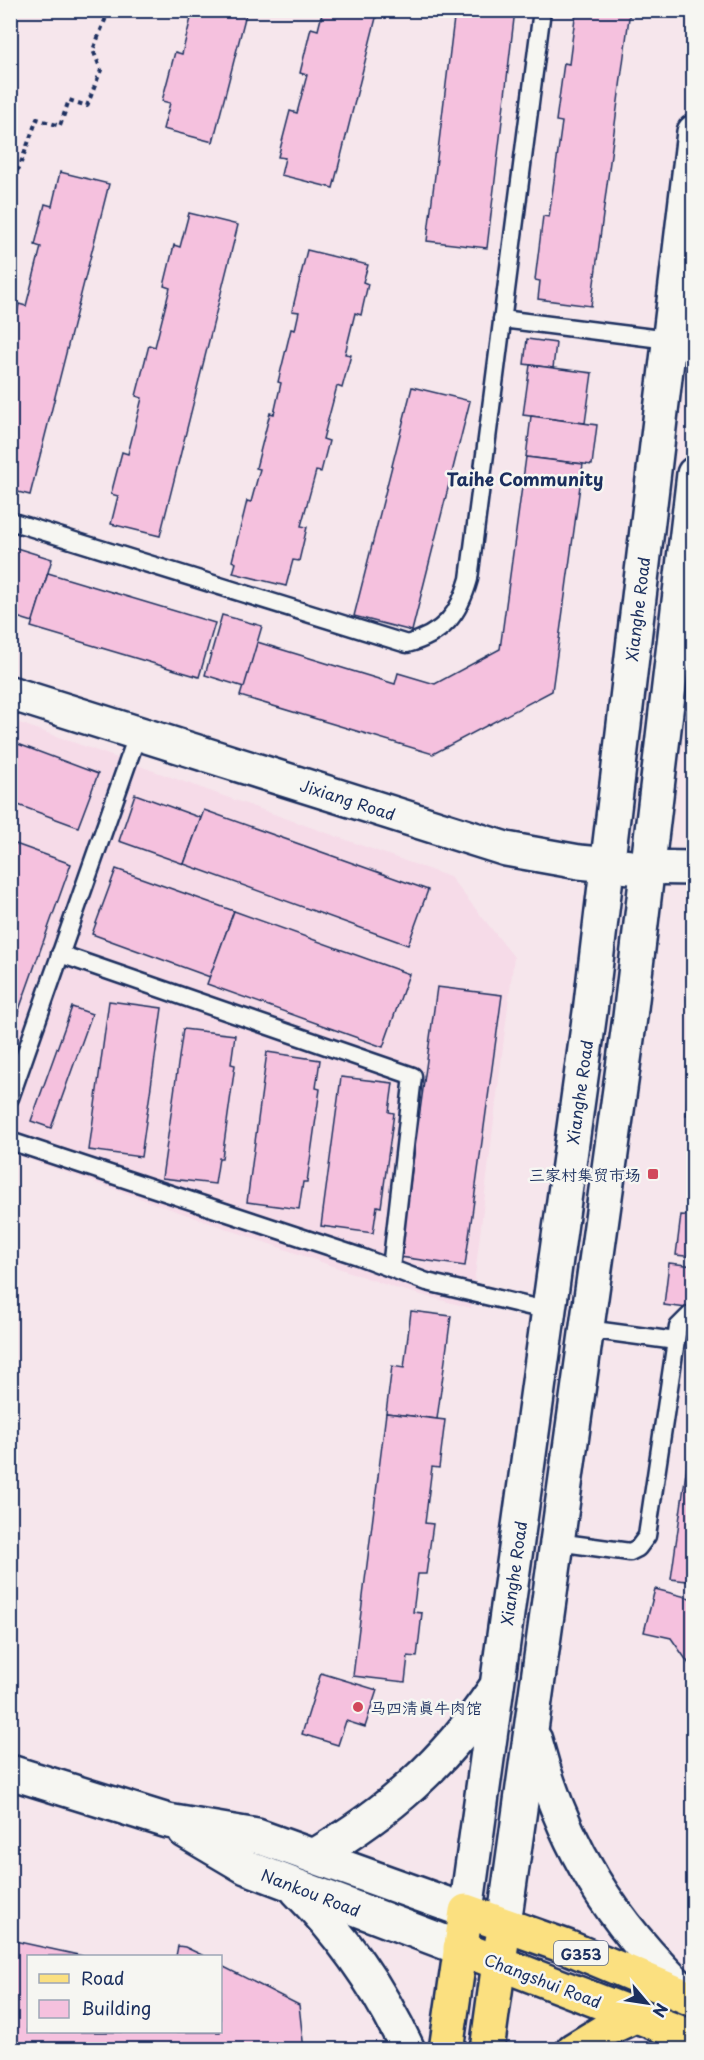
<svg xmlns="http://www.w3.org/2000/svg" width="704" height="2060" viewBox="0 0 704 2060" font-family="'Playpen Sans','LXGW WenKai TC',sans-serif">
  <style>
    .built { fill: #f6dbe8 }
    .building { fill: #f5c1de; stroke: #1b2f5e; stroke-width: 1.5 }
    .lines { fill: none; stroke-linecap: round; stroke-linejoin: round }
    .lane-casing { stroke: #1b2f5e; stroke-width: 21 }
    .secondary-casing { stroke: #1b2f5e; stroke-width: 38 }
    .primary-casing { stroke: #1b2f5e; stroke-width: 38 }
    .highway-casing { stroke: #1b2f5e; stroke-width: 38 }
    .path { stroke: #1b2f5e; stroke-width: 4; stroke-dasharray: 4.5 4.5; stroke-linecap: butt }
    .lane { stroke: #f6f6f2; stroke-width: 16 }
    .secondary { stroke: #f6f6f2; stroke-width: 33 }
    .primary { stroke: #fbe080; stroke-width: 33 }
    .highway { stroke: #fbe080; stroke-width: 33 }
    .poi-dot { fill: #d1495b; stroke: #f6f6f2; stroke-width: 2 }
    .labels { text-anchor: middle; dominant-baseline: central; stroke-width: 5; stroke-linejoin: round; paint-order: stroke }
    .shield { fill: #f6f6f2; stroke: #5d6b8a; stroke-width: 1.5 }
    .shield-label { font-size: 15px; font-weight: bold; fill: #1b2f5e }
    .street-label { font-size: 16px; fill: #1b2f5e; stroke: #f6f6f2 }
    .poi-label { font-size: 16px; fill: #1b2f5e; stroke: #f6f6f2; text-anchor: end }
    .neighbourhood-label { font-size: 18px; font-weight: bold; fill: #1b2f5e; stroke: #f6f6f2 }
  </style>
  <rect width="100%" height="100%" fill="#f6e6ec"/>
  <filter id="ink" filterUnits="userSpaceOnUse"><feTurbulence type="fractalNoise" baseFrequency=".0167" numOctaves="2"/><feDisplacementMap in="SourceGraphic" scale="12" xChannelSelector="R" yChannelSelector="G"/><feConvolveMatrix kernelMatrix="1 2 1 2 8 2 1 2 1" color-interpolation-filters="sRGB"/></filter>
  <g filter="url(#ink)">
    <!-- built -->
    <polygon class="built" points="11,720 450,877 514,957 471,1308 395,1288 11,1153"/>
    <!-- building -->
    <g class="building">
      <polygon points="193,10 247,10 213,142 163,129 170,103 162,101 175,52 182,54"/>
      <polygon points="323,10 378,10 333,188 281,175 285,158 278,157 290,111 297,113 307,75 300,73 311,28 318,30"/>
      <polygon points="455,10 515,10 487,248 427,241"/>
      <polygon points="576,10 630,10 591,306 538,299 540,281 535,280 543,216 549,217 562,122 556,121 564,63 569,64"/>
      <polygon points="60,172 109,184 30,495 10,490 10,367 13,357 10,356 10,340 19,304 26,306 41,247 35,245 45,204 52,206"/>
      <polygon points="189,213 238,225 160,536 111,524 118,496 111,494 122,452 128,454 142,398 136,396 149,345 155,347 170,288 164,286 174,245 180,247"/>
      <polygon points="307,250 368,265 363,282 368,284 361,315 355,313 345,354 351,355 342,388 337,386 323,439 329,441 321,472 316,471 301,526 307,527 299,561 293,560 286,586 233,573 236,563 232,561 247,501 251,502 260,469 256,468 270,413 274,414 281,383 278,382 291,329 295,330 299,312 292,311"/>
      <polygon points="527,339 556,343 553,368 524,364"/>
      <polygon points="530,365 592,373 585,423 523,415"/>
      <polygon points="412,387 470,401 412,631 354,616"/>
      <polygon points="531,416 597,425 592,465 526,457"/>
      <polygon points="526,457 583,464 552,691 433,754 240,696 257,642 395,684 398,673 435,684 500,649"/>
      <polygon points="10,546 52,559 33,622 10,615"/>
      <polygon points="48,573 215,623 199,677 31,627"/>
      <polygon points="222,615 262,626 244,687 205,675"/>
      <polygon points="10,741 98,774 78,827 10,802"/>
      <polygon points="135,794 201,818 184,864 119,841"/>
      <polygon points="204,810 428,890 408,945 184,864"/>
      <polygon points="10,842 71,864 10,1035"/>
      <polygon points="116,869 234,911 210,977 92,934"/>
      <polygon points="234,911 409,974 383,1047 207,984"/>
      <polygon points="437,987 502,995 465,1266 400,1257"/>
      <polygon points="109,1001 162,1008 141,1157 89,1150"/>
      <polygon points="72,1007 92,1014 51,1128 31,1121"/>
      <polygon points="183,1029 235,1035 231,1064 235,1065 222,1158 219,1158 215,1184 162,1178"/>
      <polygon points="694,1029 694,1115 686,1115"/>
      <polygon points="267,1052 320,1060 316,1088 320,1089 307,1182 303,1182 299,1209 247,1202"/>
      <polygon points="341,1077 393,1083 389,1112 394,1113 381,1207 377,1206 373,1233 321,1226"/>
      <polygon points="681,1215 694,1216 694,1257 676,1255"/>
      <polygon points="669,1263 694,1266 694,1309 664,1305"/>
      <polygon points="411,1311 451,1316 437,1419 386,1413 392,1366 404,1368"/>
      <polygon points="386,1413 445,1420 439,1468 432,1467 425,1523 433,1524 426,1574 418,1574 413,1612 422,1613 417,1657 408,1656 405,1682 353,1676"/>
      <polygon points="694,1415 694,1582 671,1579"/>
      <polygon points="655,1589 694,1599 694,1671 671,1638 644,1632"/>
      <polygon points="321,1673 377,1690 365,1727 346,1721 338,1745 302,1734"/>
      <polygon points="10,1940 83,1956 28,1956 28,2032 220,2032 220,1965 299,2005 304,2050 10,2050"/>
      <polygon points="178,1946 185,1947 204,1956 176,1956"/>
    </g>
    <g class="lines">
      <defs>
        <g id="lane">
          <polyline points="502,319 669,340"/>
          <path d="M10,521L407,644C443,634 459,615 469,579L542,10"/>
          <polyline points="60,954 413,1076 391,1268"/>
          <polyline points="10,1098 138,733"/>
          <polyline points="10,1141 358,1256 427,1282 549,1311"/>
          <polyline points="587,1329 676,1341"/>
          <polyline points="557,1542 630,1552 638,1548 647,1536 678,1327 690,1315 694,1315"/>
        </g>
        <g id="secondary">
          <polyline points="10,693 506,849 579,862 631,867 694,868"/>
          <path d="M535,1740C563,1846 611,1922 690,1997"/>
          <polyline points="10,1772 168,1821 257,1836 466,1911 590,1012 694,132"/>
          <polyline points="185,1831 246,1867 460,1948"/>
          <path d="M314,1856C390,1811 444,1763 494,1690"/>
          <path d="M297,1890C344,1937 380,1989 408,2050"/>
          <polyline points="504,1924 630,1017 694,474"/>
        </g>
        <polyline id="primary" points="460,1948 499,1963"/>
        <g id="highway">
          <polyline points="499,1963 694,2038"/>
          <polyline points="446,2050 466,1911 567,1947 694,2000"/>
          <polyline points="487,2050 502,1941"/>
          <polyline points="573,2050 609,2028 637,2015"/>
        </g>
      </defs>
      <!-- lane casing -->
      <use href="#lane" class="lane-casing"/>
      <!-- secondary casing -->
      <use href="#secondary" class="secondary-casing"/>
      <!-- primary casing -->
      <use href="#primary" class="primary-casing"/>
      <!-- highway casing -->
      <use href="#highway" class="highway-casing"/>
      <!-- path -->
      <polyline class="path" points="10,177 19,168 37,119 60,126 69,100 87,106 101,70 93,50 109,10"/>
      <!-- lane -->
      <use href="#lane" class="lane"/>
      <!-- secondary -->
      <use href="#secondary" class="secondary"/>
      <!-- primary -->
      <use href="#primary" class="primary"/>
      <!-- highway -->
      <use href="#highway" class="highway"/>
    </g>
  </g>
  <!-- markers -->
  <g class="poi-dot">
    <rect x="647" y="1168" width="12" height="12" rx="3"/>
    <circle cx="358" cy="1707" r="6"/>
  </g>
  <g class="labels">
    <!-- shield labels -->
    <rect class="shield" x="554" y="1941" width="54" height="24" rx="4.5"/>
    <g class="shield-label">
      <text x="581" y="1953">G353</text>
    </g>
    <!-- street labels -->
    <g class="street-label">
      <text transform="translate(637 609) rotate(-83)">Xianghe Road</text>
      <text transform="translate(348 799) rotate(18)">Jixiang Road</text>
      <text transform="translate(579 1092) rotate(-82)">Xianghe Road</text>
      <text transform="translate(513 1573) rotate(-82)">Xianghe Road</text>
      <text transform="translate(311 1892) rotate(21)">Nankou Road</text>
      <text transform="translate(543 1980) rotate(21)">Changshui Road</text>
    </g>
    <!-- poi labels -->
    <g class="poi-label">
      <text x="641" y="1174">三家村集贸市场</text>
      <text x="370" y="1707" text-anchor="start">马四清真牛肉馆</text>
    </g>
    <!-- neighbourhood labels -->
    <g class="neighbourhood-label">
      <text x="525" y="478">Taihe Community</text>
    </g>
  </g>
  <!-- margin -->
  <rect width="704" height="2060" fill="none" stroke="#f6f6f2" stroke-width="36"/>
  <rect x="18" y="18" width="668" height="2024" fill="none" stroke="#1b2f5e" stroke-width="2" filter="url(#ink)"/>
  <!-- legend -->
  <rect x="27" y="1955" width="195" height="78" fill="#f6f6f2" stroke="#9ea6b7" stroke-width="1.5"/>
  <rect x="39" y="1974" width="30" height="9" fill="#fbe080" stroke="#9ea6b7" stroke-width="1.5"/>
  <text x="81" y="1985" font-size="18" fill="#1b2f5e">Road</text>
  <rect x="39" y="2000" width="30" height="18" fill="#f5c1de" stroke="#9ea6b7" stroke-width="1.5"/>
  <text x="81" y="2015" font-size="18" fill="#1b2f5e">Building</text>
  <!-- north arrow -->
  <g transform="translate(647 2003) rotate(119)" stroke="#f6f6f2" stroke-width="4.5" paint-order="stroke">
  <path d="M0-4.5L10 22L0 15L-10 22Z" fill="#1b2f5e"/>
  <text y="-9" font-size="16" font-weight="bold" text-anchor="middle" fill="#1b2f5e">N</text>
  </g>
</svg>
